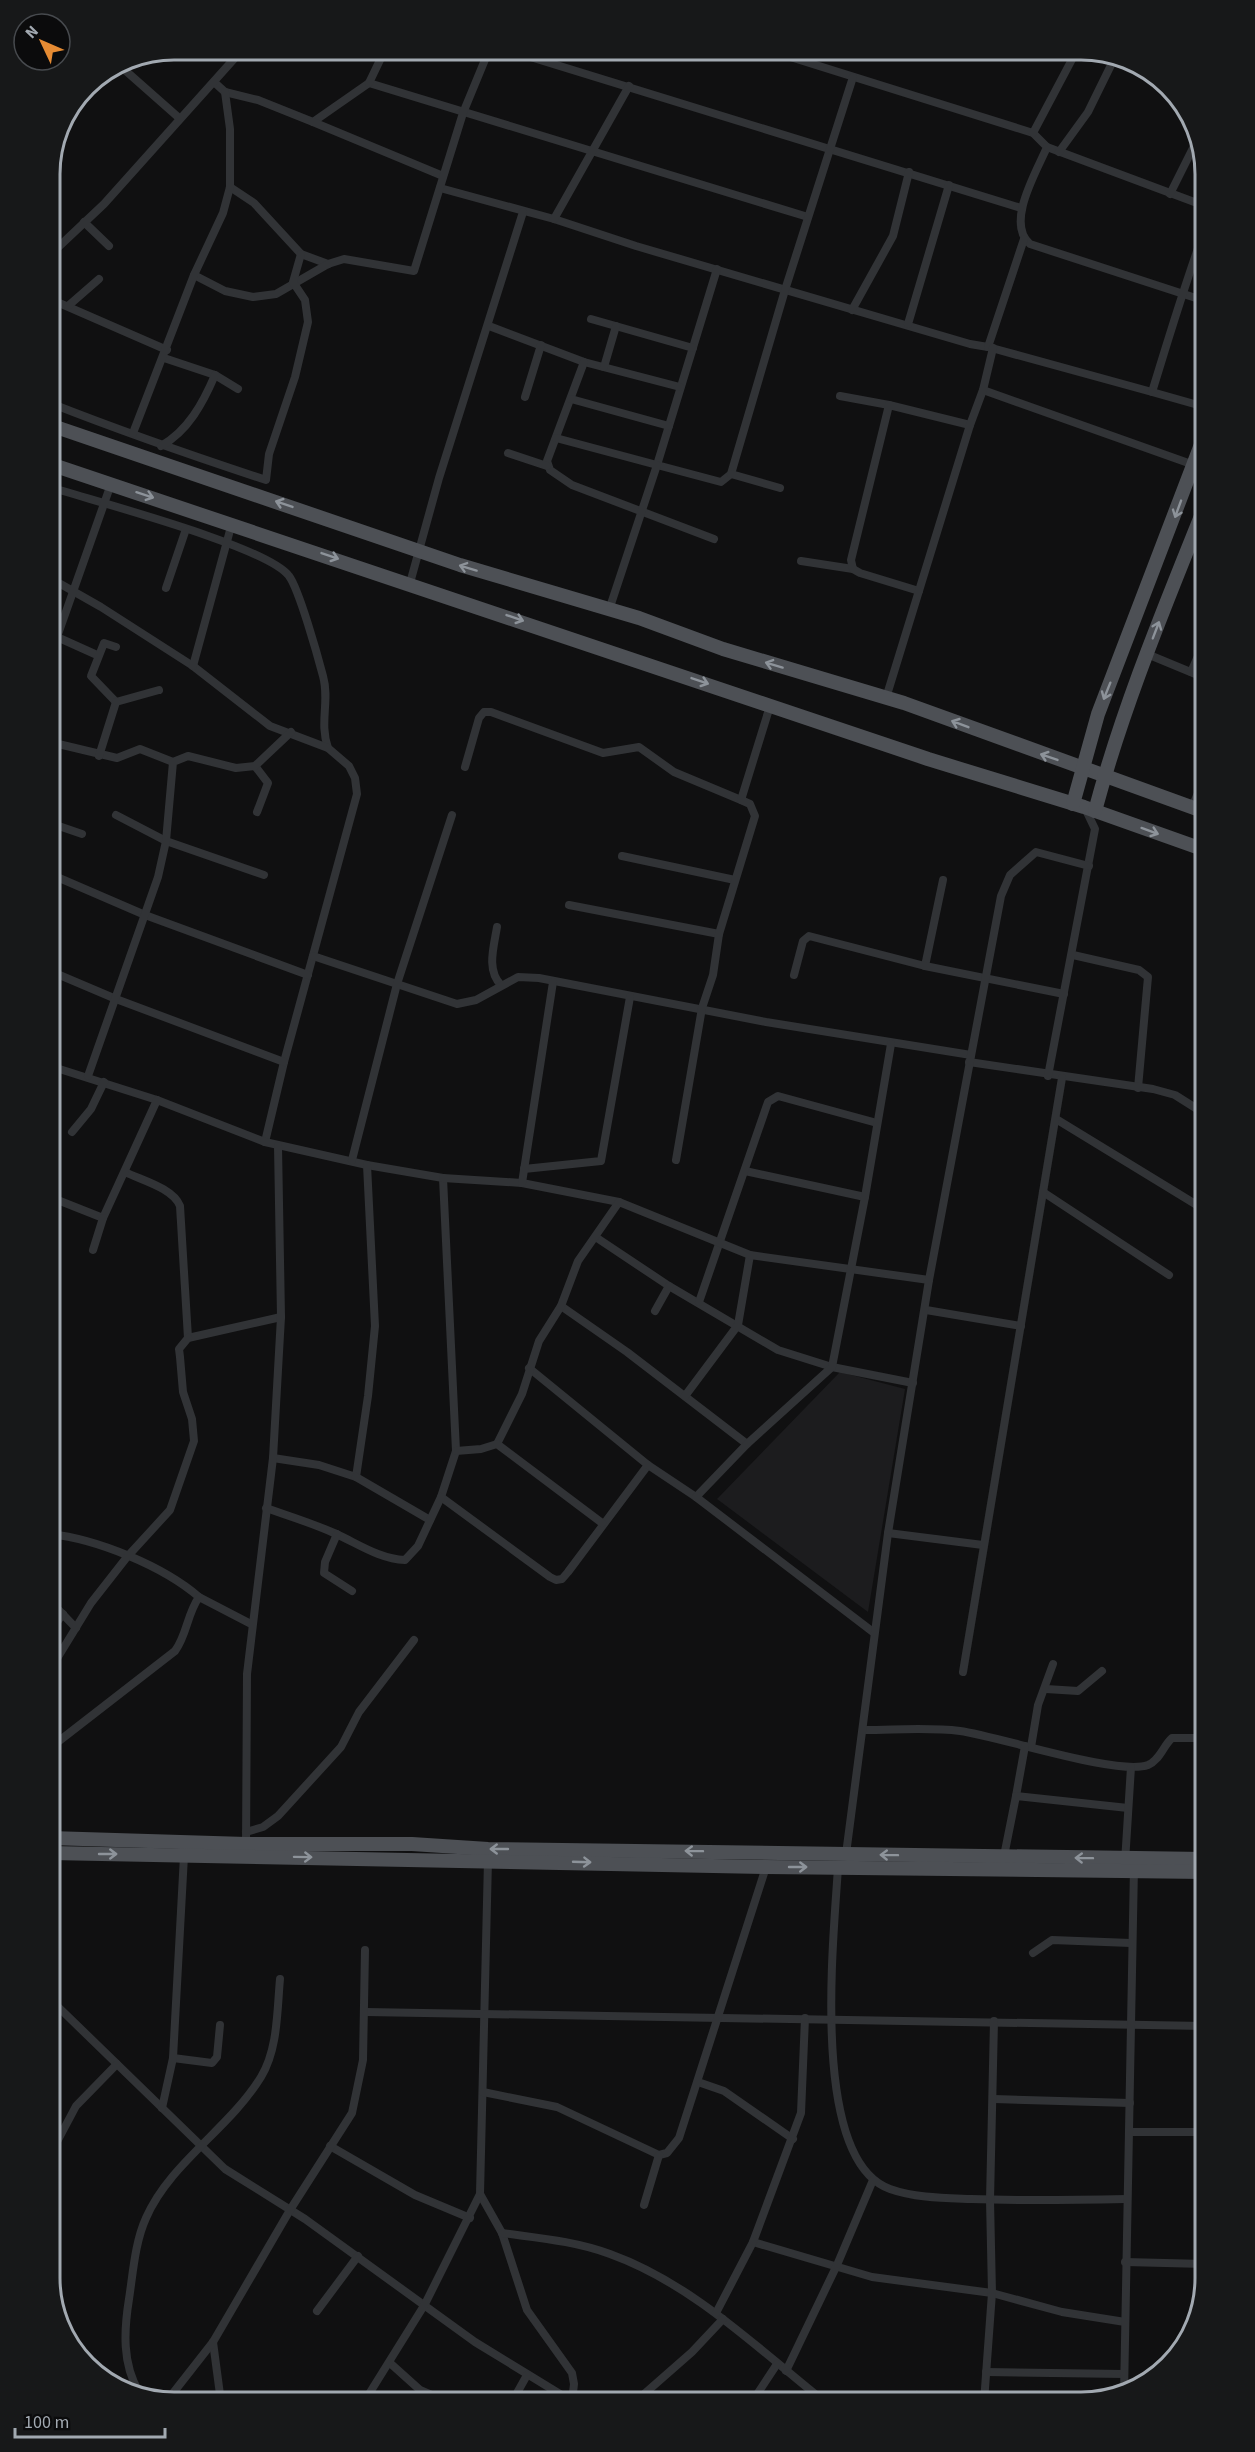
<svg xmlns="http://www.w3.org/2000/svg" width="1255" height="2452" viewBox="0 0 1255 2452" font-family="'Source Sans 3',sans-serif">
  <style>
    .built { fill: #1c1c1e }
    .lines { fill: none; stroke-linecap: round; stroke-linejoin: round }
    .street { stroke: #313336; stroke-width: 8 }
    .primary { stroke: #4d5055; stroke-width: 14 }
    .oneway { stroke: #8d939a }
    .rim { fill: none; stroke: #a2a9b1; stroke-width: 3 }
  </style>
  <rect width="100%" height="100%" fill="#101011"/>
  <!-- built -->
  <polygon class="built" points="840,1372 905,1389 868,1612 717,1499"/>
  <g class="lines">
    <!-- street -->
    <g class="street">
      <polyline points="508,50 1021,208"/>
      <path d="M768,50L1033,133L1047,147C1037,171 1005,223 1030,244L1205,301"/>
      <polyline points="118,64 178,117"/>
      <polyline points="214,82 225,92 258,100 313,122 369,83 808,217"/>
      <polyline points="369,83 380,60 380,50"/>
      <polyline points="313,122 443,176"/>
      <polyline points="1033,133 1077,50"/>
      <polyline points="1047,147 1205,206"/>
      <polyline points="1059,152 1088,112 1114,59"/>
      <polyline points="230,187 254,203 301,254 328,264"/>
      <polyline points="440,188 554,219 636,246 970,344 988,347 1152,392"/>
      <polyline points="1170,194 1198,138"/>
      <polyline points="554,219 629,86"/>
      <polyline points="84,222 109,246"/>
      <polyline points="50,255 104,204 242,50"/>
      <polyline points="717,269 657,465 721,482 731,474 785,290 853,77"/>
      <polyline points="194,275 225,291 253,297 276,294 328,264 344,259 414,271 463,113 489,50"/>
      <polyline points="50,299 167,350"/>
      <polyline points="68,306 99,279"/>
      <polyline points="852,310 893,236 909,172"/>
      <polyline points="591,319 693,348"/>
      <polyline points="908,324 949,185"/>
      <polyline points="489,326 584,362 680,387"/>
      <polyline points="988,347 1024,239"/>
      <polyline points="164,358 215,375 238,389"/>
      <polyline points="584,362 547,461 550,470 572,485 714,539"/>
      <polyline points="604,367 616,326"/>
      <polyline points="983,390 1194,465"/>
      <polyline points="840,396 889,405"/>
      <polyline points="525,397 541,345"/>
      <polyline points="571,399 669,426"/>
      <path d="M50,403C121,431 193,456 266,480L269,454L295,377L308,322L305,300L293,282L301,254"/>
      <path d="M1205,407L1152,392C1169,337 1185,283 1205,229"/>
      <polyline points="133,433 194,275 223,213 230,187 230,129 225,92"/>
      <polyline points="556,438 657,465 609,610"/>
      <path d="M161,446C188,431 203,403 215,375"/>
      <polyline points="508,453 547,466"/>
      <polyline points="731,474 780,488"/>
      <path d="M50,487C93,501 267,546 289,576C299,589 318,657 323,676C330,701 319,722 328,748"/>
      <polyline points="801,561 853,569"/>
      <polyline points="50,578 101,607 193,666 270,726 328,748 349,766 355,778 357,794 284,1062 265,1142"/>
      <polyline points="410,583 439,478 523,212"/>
      <polyline points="166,588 186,529"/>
      <polyline points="919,591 860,573 853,569 851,560 889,405 970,425"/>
      <polyline points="57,637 97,655"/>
      <polyline points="116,647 104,643 91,676 116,702"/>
      <polyline points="1147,654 1205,678"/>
      <polyline points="50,657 111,484"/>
      <polyline points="193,666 232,523"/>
      <polyline points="1191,672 1205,640"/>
      <polyline points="886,698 970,425 983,390 993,348"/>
      <polyline points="116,702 159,690"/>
      <polyline points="50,742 117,758 140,749 173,762"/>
      <polyline points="99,756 116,702"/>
      <polyline points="255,766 268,783 257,812"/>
      <polyline points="465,767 479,718 484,712 491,712 603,753 639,747 674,772 741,800"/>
      <polyline points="1192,807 1205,777"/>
      <polyline points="116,815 166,841 264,875"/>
      <polyline points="50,823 82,834"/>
      <polyline points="622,856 735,880"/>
      <polyline points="50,874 145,915 308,975"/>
      <polyline points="569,905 719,934"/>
      <path d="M497,927C494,946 486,970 501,985"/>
      <polyline points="1073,955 1139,970 1148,977 1138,1088"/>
      <polyline points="313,956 457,1004 476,1000 518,977 539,978 766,1022 971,1055"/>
      <polyline points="925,966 943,880"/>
      <polyline points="50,971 116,999 284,1062"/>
      <polyline points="794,975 803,941 809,936 925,966 1064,994"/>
      <polyline points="969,1062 1153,1089 1175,1095 1205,1114"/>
      <polyline points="50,1066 157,1100 265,1142 367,1165 443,1178 456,1451 441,1497 550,1577 556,1580 562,1579 568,1572 648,1465"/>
      <polyline points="88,1076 158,877 166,841 173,762 188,756 236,768 255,766 291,732"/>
      <polyline points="1048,1076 1095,829 1085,808"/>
      <polyline points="1056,1119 1205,1210"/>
      <polyline points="72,1132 91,1109 104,1082"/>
      <polyline points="352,1160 397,984 452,815"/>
      <polyline points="676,1160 702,1008 713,975 719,934 755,816 750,804 741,800 770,706"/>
      <polyline points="524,1169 601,1161 630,997"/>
      <polyline points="745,1171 865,1197"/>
      <path d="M125,1172C141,1180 173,1188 180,1206L188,1338L281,1317"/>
      <polyline points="443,1178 522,1183 619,1202"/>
      <polyline points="522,1183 553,982"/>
      <polyline points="1043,1192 1169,1275"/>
      <polyline points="50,1197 103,1218 157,1100"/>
      <polyline points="597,1238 669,1286 778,1350 832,1367 913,1383"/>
      <polyline points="93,1250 103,1218"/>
      <polyline points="699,1302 768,1102 778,1096 877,1123"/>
      <polyline points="561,1306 627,1352 747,1444"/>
      <polyline points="926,1310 1021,1326"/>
      <polyline points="655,1311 669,1286"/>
      <polyline points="529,1368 648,1465 696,1497"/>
      <polyline points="685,1396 738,1325 750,1255"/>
      <polyline points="497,1444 522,1394 539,1341 561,1306 578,1261 619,1202 750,1255 929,1280"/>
      <polyline points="456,1451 481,1449 497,1444 602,1523"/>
      <polyline points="273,1458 319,1465 356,1477 368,1396 375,1326 367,1165"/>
      <polyline points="356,1477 430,1520"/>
      <path d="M266,1508C289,1516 312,1523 334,1533C357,1543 379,1559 405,1560L418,1546L441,1497"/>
      <polyline points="888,1533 983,1545"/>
      <path d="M50,1534C97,1539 163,1566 199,1597"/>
      <polyline points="337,1534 325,1562 324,1573 352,1591"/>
      <polyline points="50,1601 76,1628"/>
      <polyline points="50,1631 63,1614"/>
      <polyline points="873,1632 696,1497 747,1444 832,1367 865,1197 891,1044"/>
      <polyline points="50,1670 91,1603 127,1557 170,1510 194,1441 192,1419 183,1392 180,1357 179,1349 188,1338"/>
      <polyline points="963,1672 1062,1078"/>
      <polyline points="1046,1689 1078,1691 1102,1671"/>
      <path d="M864,1730C895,1730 928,1727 960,1731C998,1736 1118,1776 1148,1765C1160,1760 1163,1746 1172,1738H1205"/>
      <polyline points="1031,1747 1038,1705 1053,1664"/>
      <path d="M50,1748L175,1651C187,1635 187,1614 199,1597L251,1624"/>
      <polyline points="1016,1796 1025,1746"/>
      <polyline points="246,1832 263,1827 278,1816 341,1747 359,1712 414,1640"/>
      <polyline points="246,1848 247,1674 273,1458 281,1317 278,1146"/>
      <polyline points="846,1854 888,1533 929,1280 1001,896 1010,875 1036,852 1089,866"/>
      <polyline points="1004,1856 1016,1796 1128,1808"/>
      <polyline points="488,1860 480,2194 502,2233 527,2310 572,2373 574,2384 572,2401"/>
      <polyline points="1125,1862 1131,1767"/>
      <path d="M838,1867C834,1936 809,2160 890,2189C915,2198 945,2198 971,2199C1023,2201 1075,2200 1126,2199"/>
      <polyline points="1033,1953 1052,1940 1131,1943"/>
      <polyline points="50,1999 225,2169 305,2219 475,2342 573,2402"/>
      <polyline points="366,2012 1205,2026"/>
      <polyline points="173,2058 212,2063 217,2057 220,2025"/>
      <polyline points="698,2082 724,2091 793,2139"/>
      <polyline points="483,2092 557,2107 659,2155 667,2153 679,2138 766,1867"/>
      <polyline points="994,2099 1130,2103"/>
      <polyline points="162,2108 173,2058 184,1856"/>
      <polyline points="1130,2132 1205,2132"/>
      <polyline points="330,2146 415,2195 470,2218"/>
      <polyline points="50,2155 76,2106 117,2064"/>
      <polyline points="644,2205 659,2155"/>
      <path d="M502,2233C538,2238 575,2241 610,2254C693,2284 757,2348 825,2402"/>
      <polyline points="753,2242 872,2277 992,2293 1062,2312 1125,2322"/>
      <polyline points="1125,2262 1205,2264"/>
      <polyline points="317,2311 358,2256"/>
      <polyline points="716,2313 753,2242 801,2113 805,2018"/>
      <polyline points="213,2342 221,2402"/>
      <polyline points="390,2363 420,2390 434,2396"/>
      <polyline points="786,2371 837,2265 873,2180"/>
      <polyline points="986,2372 1124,2374"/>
      <path d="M139,2392C122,2364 124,2330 129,2299C133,2273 135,2242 146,2218C170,2163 229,2129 261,2077C278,2049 277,2011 280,1979"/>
      <polyline points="1124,2394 1134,1867"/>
      <polyline points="166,2402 213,2342 290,2210 352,2113 363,2060 365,1950"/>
      <polyline points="364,2402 425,2304 480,2194"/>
      <polyline points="512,2402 527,2375"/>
      <polyline points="635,2402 692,2352 723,2319"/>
      <polyline points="752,2402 777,2364"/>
      <polyline points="913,2402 917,2395"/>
      <polyline points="984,2402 992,2293 990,2200 994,2021"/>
    </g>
    <!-- primary -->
    <g class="primary">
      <polyline points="50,425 460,565 639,618 723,649 904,703 1205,812"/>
      <polyline points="50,464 928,759 1084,807 1205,850"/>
      <polyline points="1073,804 1098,714 1205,434"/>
      <path d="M1095,811C1123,706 1165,606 1205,506"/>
      <polyline points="50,1838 246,1844 412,1844 488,1849 1205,1859"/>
      <polyline points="50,1853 766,1867 1205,1872"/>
    </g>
  </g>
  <!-- one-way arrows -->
  <defs><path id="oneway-shaft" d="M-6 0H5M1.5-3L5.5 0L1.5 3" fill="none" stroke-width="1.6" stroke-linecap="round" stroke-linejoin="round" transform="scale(1.5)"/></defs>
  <g class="oneway">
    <use href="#oneway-shaft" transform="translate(145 495) rotate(18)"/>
    <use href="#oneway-shaft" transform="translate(284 504) rotate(-161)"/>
    <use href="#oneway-shaft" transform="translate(1178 509) rotate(110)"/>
    <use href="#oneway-shaft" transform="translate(330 556) rotate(19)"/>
    <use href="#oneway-shaft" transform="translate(468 568) rotate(-163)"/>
    <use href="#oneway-shaft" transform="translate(515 618) rotate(19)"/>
    <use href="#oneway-shaft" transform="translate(1156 630) rotate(-69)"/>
    <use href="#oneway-shaft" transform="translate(774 665) rotate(-163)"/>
    <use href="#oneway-shaft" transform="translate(700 681) rotate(19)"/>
    <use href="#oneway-shaft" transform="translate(1107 691) rotate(112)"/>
    <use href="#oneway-shaft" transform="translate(960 724) rotate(-159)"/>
    <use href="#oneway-shaft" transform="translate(1049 757) rotate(-161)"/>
    <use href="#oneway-shaft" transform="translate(1150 831) rotate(20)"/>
    <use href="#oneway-shaft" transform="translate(499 1849) rotate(180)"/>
    <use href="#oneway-shaft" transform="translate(694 1851) rotate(-179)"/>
    <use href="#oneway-shaft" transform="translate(108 1854)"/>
    <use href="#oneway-shaft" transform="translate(889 1855) rotate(-179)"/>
    <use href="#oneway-shaft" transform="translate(303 1857) rotate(1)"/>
    <use href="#oneway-shaft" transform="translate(1084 1858) rotate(-179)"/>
    <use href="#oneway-shaft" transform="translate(582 1862) rotate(2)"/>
    <use href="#oneway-shaft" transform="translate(798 1867)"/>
  </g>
  <!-- crop -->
  <path d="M0 0H1255V2452H0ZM174 60H1081A114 114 0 0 1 1195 174V2278A114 114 0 0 1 1081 2392H174A114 114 0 0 1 60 2278V174A114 114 0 0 1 174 60Z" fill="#171819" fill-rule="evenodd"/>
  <path class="rim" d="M174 60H1081A114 114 0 0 1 1195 174V2278A114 114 0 0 1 1081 2392H174A114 114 0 0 1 60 2278V174A114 114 0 0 1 174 60Z"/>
  <!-- north arrow -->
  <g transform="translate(42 42) rotate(314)"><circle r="28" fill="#0b0b0c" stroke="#474a4e" stroke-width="1.5"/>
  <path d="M0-4.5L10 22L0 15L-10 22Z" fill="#e68b33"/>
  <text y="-9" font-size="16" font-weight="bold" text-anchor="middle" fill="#a2a9b1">N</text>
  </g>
  <!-- scale -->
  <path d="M15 2428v9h150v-9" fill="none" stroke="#a2a9b1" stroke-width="3"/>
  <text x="24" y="2428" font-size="18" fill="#a2a9b1" stroke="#0b0b0c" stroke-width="4.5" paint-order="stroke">100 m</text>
</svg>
